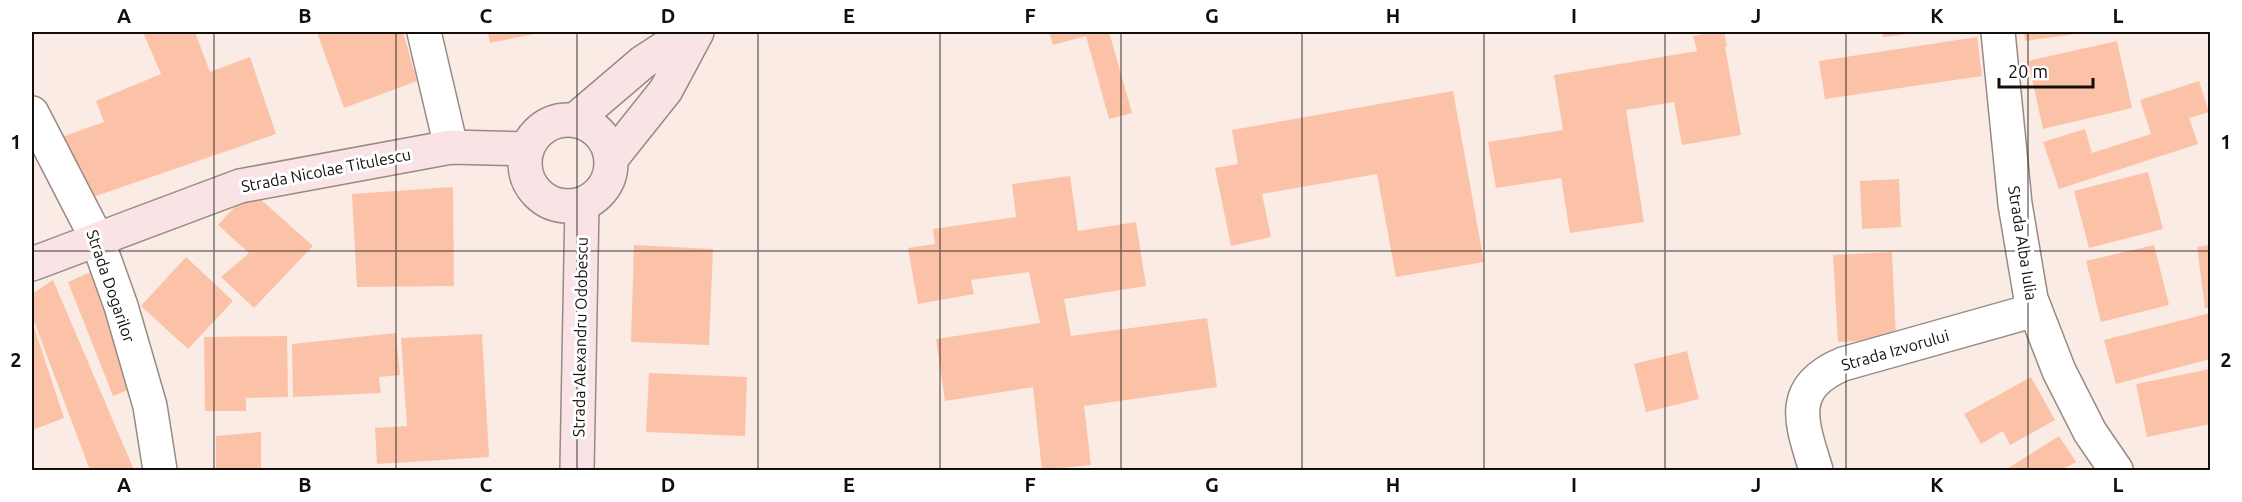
<svg xmlns="http://www.w3.org/2000/svg" width="2242" height="502" viewBox="0 0 2242 502" font-family="Ubuntu,sans-serif">
  <style>
    .building { fill: #fcc2a7 }
    .lines { fill: none; stroke-linecap: round; stroke-linejoin: round }
    .street-casing { stroke: #988a84; stroke-width: 36 }
    .secondary-casing { stroke: #988a84; stroke-width: 36 }
    .street { stroke: #fff; stroke-width: 33 }
    .secondary { stroke: #fae3e5; stroke-width: 33 }
    .grid { fill: none; stroke: #120e0c; stroke-width: 1.5; stroke-opacity: 0.55 }
    .labels { text-anchor: middle; dominant-baseline: central; stroke-width: 6; stroke-linejoin: round; paint-order: stroke }
    .street-label { font-size: 16px; fill: #120e0c; stroke: #fff }
    .neatline { fill: none; stroke: #120e0c; stroke-width: 2 }
    .grid-label { font-size: 20px; text-anchor: middle; font-weight: bold; fill: #120e0c }
  </style>
  <rect width="100%" height="100%" fill="#faebe4"/>
  <!-- building -->
  <g class="building">
    <polygon points="143,32 195,32 210,72 250,57 276,134 87,199 59,138 104,122 96,101 161,74"/>
    <polygon points="317,32 403,32 417,81 344,108"/>
    <polygon points="488,32 539,32 539,33 490,43"/>
    <polygon points="1049,32 1109,32 1132,113 1109,119 1086,36 1053,45"/>
    <polygon points="1714,32 1724,32 1727,46 1725,47 1741,135 1682,145 1674,102 1626,110 1644,222 1570,233 1561,178 1496,188 1488,142 1563,130 1554,75 1697,51 1693,36"/>
    <polygon points="1882,32 1916,32 1916,33 1883,37"/>
    <polygon points="2024,32 2084,32 2084,33 2025,41"/>
    <polygon points="1977,37 1982,76 1825,99 1819,61"/>
    <polygon points="2117,41 2132,108 2043,129 2028,61"/>
    <polygon points="2199,81 2209,112 2189,118 2198,144 2059,189 2043,142 2085,129 2092,153 2151,134 2140,100"/>
    <polygon points="1453,91 1484,262 1396,277 1377,174 1262,194 1271,237 1231,246 1215,168 1238,164 1232,130"/>
    <polygon points="2148,172 2163,229 2089,248 2074,191"/>
    <polygon points="1070,176 1078,231 1136,222 1146,286 1064,299 1071,336 1207,318 1217,387 1084,406 1091,465 1042,470 1033,387 945,401 936,339 1040,323 1029,272 971,280 974,294 918,304 908,248 935,244 933,229 1016,217 1012,184"/>
    <polygon points="1899,179 1901,227 1862,229 1860,181"/>
    <polygon points="453,187 454,286 357,287 352,194"/>
    <polygon points="250,190 313,246 254,308 221,277 249,253 218,225"/>
    <polygon points="634,245 713,249 709,345 631,342"/>
    <polygon points="2154,245 2169,305 2101,322 2086,261"/>
    <polygon points="2210,245 2210,307 2205,308 2197,247"/>
    <polygon points="1892,252 1896,339 1838,342 1833,255"/>
    <polygon points="186,257 233,301 188,349 141,306"/>
    <polygon points="95,270 133,388 113,396 68,282"/>
    <polygon points="53,280 134,470 90,470 32,316 32,294"/>
    <polygon points="2210,313 2210,359 2116,384 2104,340"/>
    <polygon points="32,321 64,418 32,430"/>
    <polygon points="396,333 400,375 379,377 381,393 293,397 292,344"/>
    <polygon points="482,334 489,457 377,464 375,428 407,426 401,338"/>
    <polygon points="287,336 288,397 246,398 246,411 205,411 204,337"/>
    <polygon points="1687,351 1699,399 1646,412 1634,364"/>
    <polygon points="2210,369 2210,424 2147,437 2136,384"/>
    <polygon points="649,373 747,377 745,436 646,432"/>
    <polygon points="2031,377 2055,420 2010,445 2003,431 1981,444 1964,414"/>
    <polygon points="261,432 261,470 216,470 216,436"/>
    <polygon points="2059,436 2076,462 2061,470 2005,470"/>
  </g>
  <g class="lines">
    <defs>
      <g id="street">
        <polyline points="424,32 451,147"/>
        <polyline points="1998,32 2015,204 2031,299 2059,371 2090,432 2116,470"/>
        <polyline points="32,113 97,239 121,306 150,406 160,470"/>
        <path d="M1816,470C1802,424 1786,388 1843,364L2035,310"/>
      </g>
      <g id="secondary">
        <circle cx="568" cy="163" r="43"/>
        <polyline points="575,120 643,62 689,32"/>
        <polyline points="611,159 666,90 697,32"/>
        <polyline points="32,264 240,186 451,147 527,149"/>
        <polyline points="577,470 582,204"/>
      </g>
    </defs>
    <!-- street casing -->
    <use href="#street" class="street-casing"/>
    <!-- secondary casing -->
    <use href="#secondary" class="secondary-casing"/>
    <!-- street -->
    <use href="#street" class="street"/>
    <!-- secondary -->
    <use href="#secondary" class="secondary"/>
  </g>
  <!-- grid -->
  <path class="grid" d="M214,32V470M396,32V470M577,32V470M758,32V470M940,32V470M1121,32V470M1302,32V470M1484,32V470M1665,32V470M1846,32V470M2028,32V470M32,251H2210"/>
  <g class="labels">
    <!-- street labels -->
    <g class="street-label">
      <text transform="translate(326 170) rotate(-11)">Strada Nicolae Titulescu</text>
      <text transform="translate(2023 243) rotate(81)">Strada Alba Iulia</text>
      <text transform="translate(111 286) rotate(71)">Strada Dogarilor</text>
      <text transform="translate(580 337) rotate(-89)">Strada Alexandru Odobescu</text>
      <text transform="translate(1895 350) rotate(-16)">Strada Izvorului</text>
    </g>
  </g>
  <!-- border -->
  <rect width="2242" height="502" fill="none" stroke="#ffffff" stroke-width="66"/>
  <!-- scale -->
  <path d="M1999 78v9h94v-9" fill="none" stroke="#120e0c" stroke-width="3"/>
  <text x="2008" y="78" font-size="18" fill="#120e0c" stroke="#ffffff" stroke-width="4.5" paint-order="stroke">20 m</text>
  <rect x="33" y="33" width="2176" height="436" class="neatline"/>
  <g class="grid-label">
    <text x="124" y="23">A</text>
    <text x="305" y="23">B</text>
    <text x="486" y="23">C</text>
    <text x="668" y="23">D</text>
    <text x="849" y="23">E</text>
    <text x="1030" y="23">F</text>
    <text x="1212" y="23">G</text>
    <text x="1393" y="23">H</text>
    <text x="1574" y="23">I</text>
    <text x="1756" y="23">J</text>
    <text x="1937" y="23">K</text>
    <text x="2118" y="23">L</text>
    <text x="16" y="149">1</text>
    <text x="2226" y="149">1</text>
    <text x="16" y="367">2</text>
    <text x="2226" y="367">2</text>
    <text x="124" y="492">A</text>
    <text x="305" y="492">B</text>
    <text x="486" y="492">C</text>
    <text x="668" y="492">D</text>
    <text x="849" y="492">E</text>
    <text x="1030" y="492">F</text>
    <text x="1212" y="492">G</text>
    <text x="1393" y="492">H</text>
    <text x="1574" y="492">I</text>
    <text x="1756" y="492">J</text>
    <text x="1937" y="492">K</text>
    <text x="2118" y="492">L</text>
  </g>
</svg>
